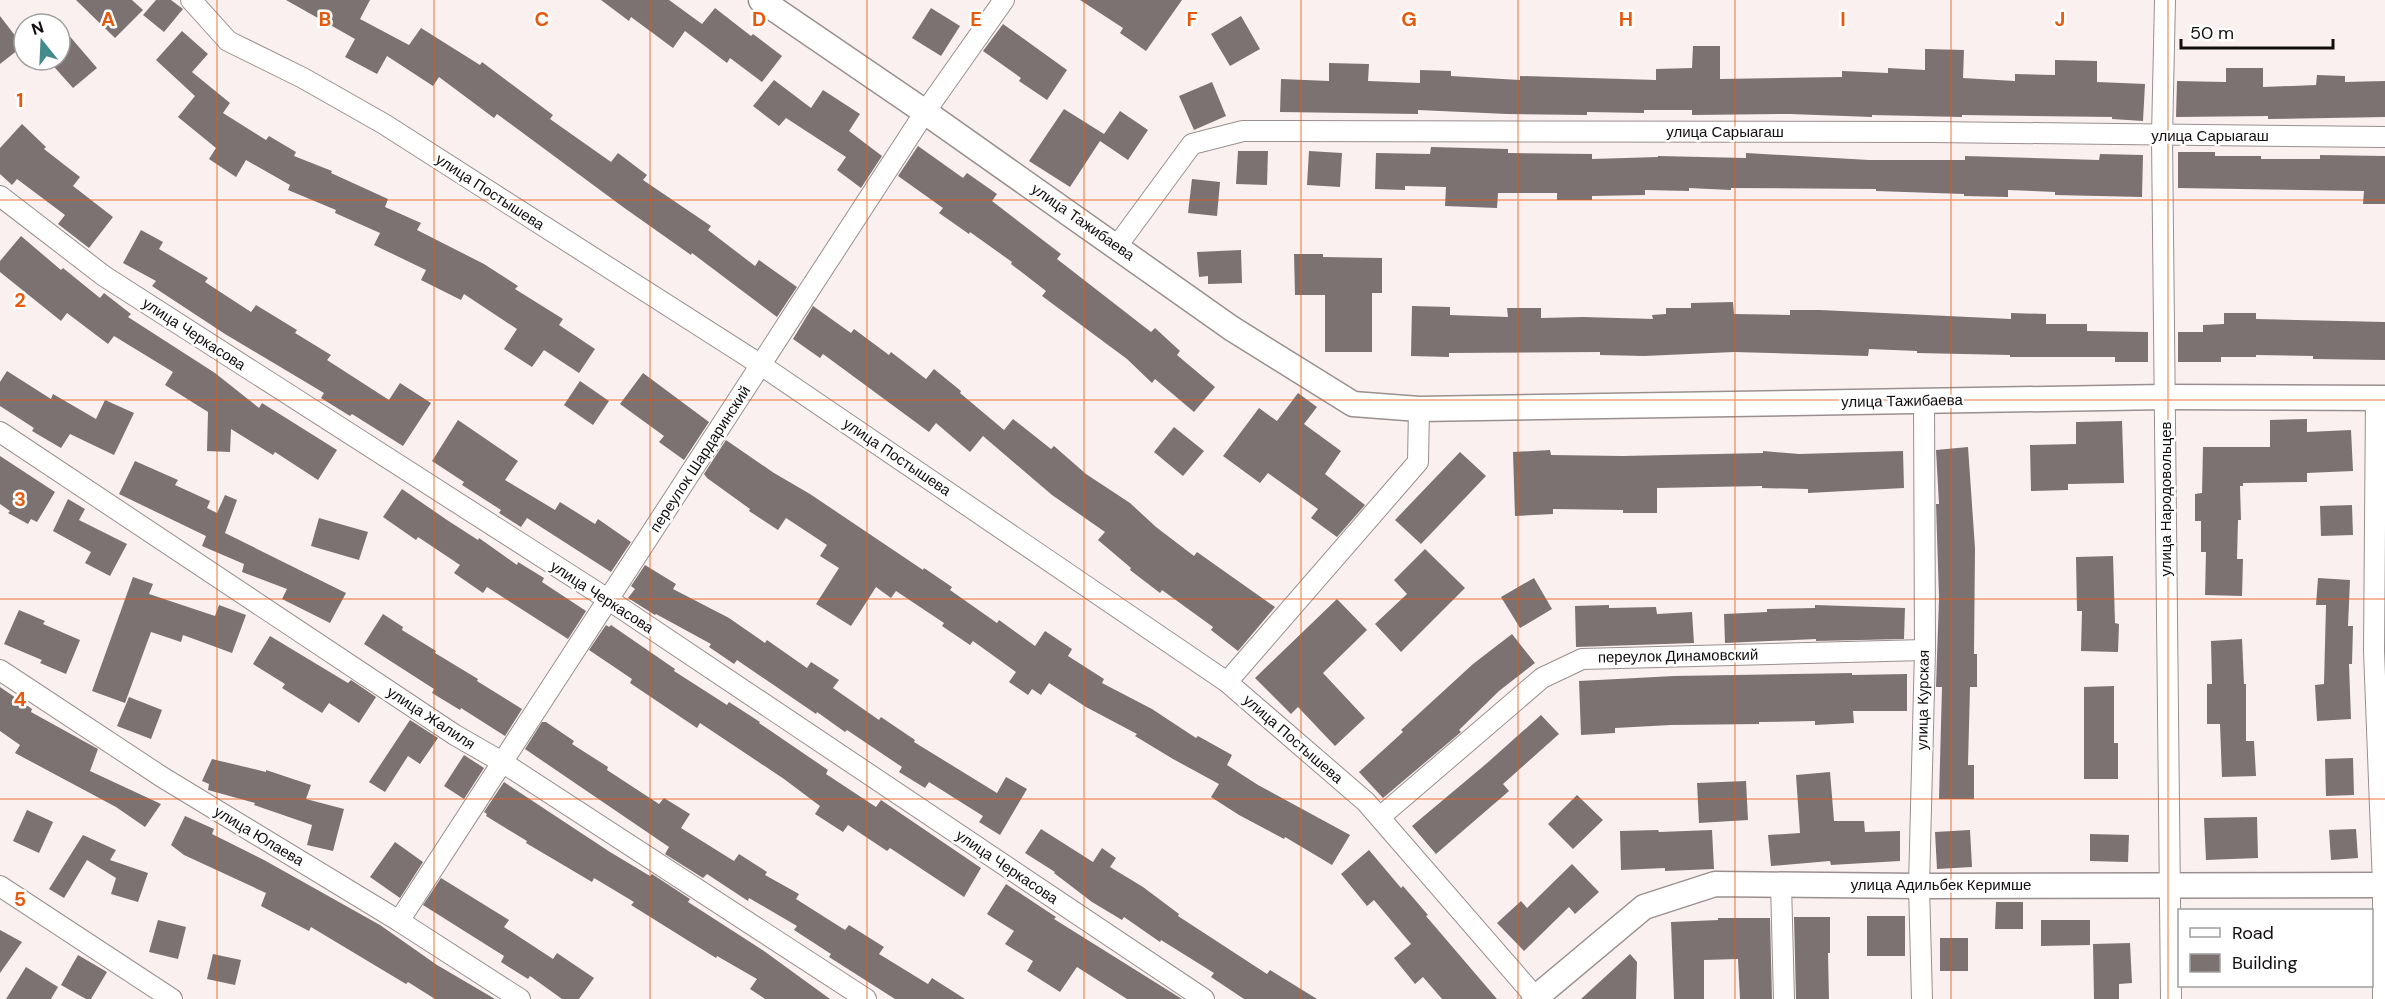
<svg xmlns="http://www.w3.org/2000/svg" width="2385" height="999" viewBox="0 0 2385 999" font-family="'DM Sans',sans-serif">
  <style>
    .building { fill: #7c7272 }
    .lines { fill: none; stroke-linecap: round; stroke-linejoin: round }
    .minor-casing { stroke: #998f8f; stroke-width: 22 }
    .tertiary-casing { stroke: #998f8f; stroke-width: 27 }
    .minor { stroke: #fff; stroke-width: 20 }
    .tertiary { stroke: #fff; stroke-width: 24 }
    .grid { fill: none; stroke: #e8590c; stroke-width: 1.5; stroke-opacity: 0.55 }
    .labels { text-anchor: middle; dominant-baseline: central; stroke-width: 5; stroke-linejoin: round; paint-order: stroke }
    .street-label { font-size: 15px; fill: #120e0e; stroke: #fff }
    .grid-label { font-size: 20px; text-anchor: middle; font-weight: bold; fill: #e8590c; stroke: #fff; stroke-width: 5; stroke-linejoin: round; paint-order: stroke }
  </style>
  <rect width="100%" height="100%" fill="#fbf0f0"/>
  <!-- building -->
  <g class="building">
    <polygon points="76,0 132,0 143,10 115,38"/>
    <polygon points="156,0 171,0 183,9 164,32 143,15"/>
    <polygon points="286,0 370,0 360,19 409,45 421,28 480,65 482,62 553,115 550,119 611,162 618,153 647,175 643,180 711,226 708,230 755,266 759,260 797,287 777,317 692,253 691,255 623,207 497,114 494,118 439,77 433,86 387,56 377,74 345,57 355,39"/>
    <polygon points="601,0 669,0 702,24 715,8 751,36 753,34 782,56 762,82 730,58 727,63 685,31 673,48 631,17 629,21"/>
    <polygon points="1080,0 1182,0 1146,51 1120,33 1123,28"/>
    <polygon points="931,8 960,26 941,56 912,38"/>
    <polygon points="0,16 23,46 0,64"/>
    <polygon points="1241,16 1260,49 1230,66 1211,34"/>
    <polygon points="1003,24 1067,70 1047,100 1019,81 1021,78 983,51"/>
    <polygon points="60,25 97,68 73,88 48,60 60,60"/>
    <polygon points="182,31 208,54 192,72 230,103 223,113 266,140 269,136 296,152 294,156 332,171 331,173 388,199 385,207 421,223 417,230 484,264 518,286 515,289 563,319 559,325 595,349 579,373 544,350 532,367 504,349 517,329 464,294 461,300 421,280 426,270 374,245 380,233 335,213 336,210 288,190 290,185 246,160 236,177 209,159 216,148 178,117 195,96 156,60"/>
    <polygon points="1693,46 1720,46 1720,79 1842,77 1842,71 1888,73 1888,68 1925,70 1925,49 1964,50 1963,78 2015,81 2015,74 2055,75 2055,60 2097,61 2097,82 2145,84 2143,121 2112,119 2112,117 1962,115 1962,117 1872,115 1872,117 1790,114 1692,115 1692,110 1644,110 1644,113 1587,112 1587,115 1507,114 1418,110 1418,114 1280,112 1281,79 1329,81 1329,63 1369,64 1368,81 1420,83 1420,70 1451,71 1451,76 1520,80 1520,76 1656,80 1656,69 1692,68"/>
    <polygon points="2226,68 2263,68 2263,87 2316,85 2317,75 2345,76 2345,82 2385,81 2385,117 2268,119 2268,116 2176,117 2177,81 2226,82"/>
    <polygon points="774,80 811,108 823,90 860,114 849,131 882,156 861,188 837,170 846,157 786,118 779,126 753,106"/>
    <polygon points="1212,82 1226,116 1194,130 1179,96"/>
    <polygon points="1064,109 1104,134 1120,111 1148,130 1128,160 1100,141 1070,187 1029,161"/>
    <polygon points="22,124 46,147 44,149 80,177 73,186 113,217 89,248 58,224 65,215 17,179 12,185 0,174 0,148"/>
    <polygon points="918,146 963,178 967,173 997,194 992,201 1061,254 1057,259 1151,332 1155,328 1180,351 1177,355 1215,387 1194,412 1155,379 1152,383 1127,359 1042,296 1046,291 1011,264 1012,262 970,232 969,234 939,213 943,208 898,176"/>
    <polygon points="1431,147 1508,149 1508,153 1592,154 1592,159 1658,157 1658,156 1746,158 1746,153 1869,160 1965,160 1965,156 2099,160 2100,154 2143,155 2142,197 2055,195 2055,192 2008,190 2008,197 1964,196 1964,194 1876,191 1876,189 1731,188 1731,190 1689,188 1689,191 1645,190 1645,195 1592,196 1592,200 1557,200 1557,193 1498,193 1497,208 1445,206 1446,187 1405,186 1405,190 1375,189 1376,153 1430,154"/>
    <polygon points="1238,151 1268,151 1267,185 1236,184"/>
    <polygon points="1309,151 1342,153 1340,187 1307,185"/>
    <polygon points="2178,152 2215,152 2215,156 2261,156 2261,159 2320,159 2320,155 2385,156 2385,204 2363,204 2364,191 2178,188"/>
    <polygon points="1192,179 1220,182 1217,216 1188,213"/>
    <polygon points="141,230 163,242 159,249 208,278 205,282 251,312 256,305 297,330 295,333 331,355 327,360 389,400 400,383 431,403 403,446 352,414 350,416 321,398 324,393 225,334 152,286 156,281 123,263"/>
    <polygon points="21,236 61,270 63,268 100,298 104,293 131,314 128,317 215,373 259,408 262,403 337,450 318,480 275,452 273,455 231,429 230,452 207,451 208,412 165,385 173,372 114,336 108,344 67,313 61,321 0,272 0,261"/>
    <polygon points="1241,250 1242,283 1208,284 1208,276 1199,277 1197,252"/>
    <polygon points="1294,254 1323,254 1323,257 1382,258 1382,293 1372,293 1372,352 1325,352 1325,295 1295,295"/>
    <polygon points="1733,302 1734,314 1790,315 1790,310 1820,310 2011,319 2011,313 2046,314 2046,324 2087,324 2087,331 2148,332 2148,362 2115,362 2115,357 2010,357 2010,355 1917,353 1917,351 1869,349 1868,356 1734,352 1644,356 1600,355 1600,352 1449,353 1449,357 1411,356 1412,306 1450,307 1450,315 1508,317 1507,308 1541,308 1541,318 1583,317 1653,319 1652,315 1666,314 1666,308 1691,308 1691,303"/>
    <polygon points="813,306 851,333 854,329 889,355 891,352 926,379 934,369 961,391 960,393 1004,430 1013,419 1051,449 1054,446 1086,474 1130,503 1156,527 1194,556 1197,552 1275,607 1238,651 1211,630 1213,627 1162,590 1160,593 1130,570 1131,568 1098,540 1105,532 1052,495 983,436 970,452 936,423 929,432 823,354 820,358 793,339"/>
    <polygon points="2224,313 2256,313 2256,319 2385,322 2385,360 2313,359 2313,356 2256,355 2256,357 2221,357 2221,362 2178,362 2178,332 2203,332 2203,325 2224,324"/>
    <polygon points="7,371 51,399 53,394 96,419 105,400 134,413 114,455 70,434 61,448 32,431 34,428 0,406 0,382"/>
    <polygon points="643,373 709,422 684,460 659,442 664,436 620,404"/>
    <polygon points="580,381 609,401 593,425 564,405"/>
    <polygon points="1298,393 1317,407 1304,424 1341,451 1325,474 1365,505 1337,537 1311,518 1318,509 1268,473 1260,483 1223,456 1259,408 1277,421"/>
    <polygon points="2307,419 2307,432 2351,430 2353,471 2307,473 2307,482 2243,483 2243,486 2240,486 2241,520 2238,520 2237,559 2243,559 2242,596 2205,595 2206,552 2201,552 2201,521 2195,521 2195,494 2202,493 2203,447 2270,447 2270,420"/>
    <polygon points="458,420 518,461 505,480 555,510 560,502 595,524 598,519 631,542 611,572 527,518 521,527 499,513 501,510 462,485 464,482 432,461"/>
    <polygon points="2122,421 2124,483 2068,484 2068,490 2031,491 2030,445 2076,444 2076,422"/>
    <polygon points="1174,427 1204,451 1183,476 1154,452"/>
    <polygon points="726,440 774,473 810,494 923,570 924,568 952,587 950,590 997,623 999,620 1035,646 1045,631 1072,649 1068,656 1104,679 1102,683 1152,709 1196,738 1198,736 1232,755 1227,765 1258,785 1350,835 1332,865 1285,837 1284,839 1239,815 1211,797 1219,784 1173,759 1135,736 1137,734 1086,707 1049,683 1041,695 1032,689 1028,695 1009,682 1016,672 973,641 970,645 942,626 944,623 896,591 891,598 876,587 851,626 816,604 839,568 820,556 827,545 786,518 778,530 749,511 750,509 707,478 704,474"/>
    <polygon points="1968,447 1975,548 1974,654 1977,654 1977,687 1970,687 1968,765 1974,765 1974,799 1939,799 1942,687 1936,687 1939,598 1936,504 1939,504 1936,450"/>
    <polygon points="1550,450 1551,455 1623,456 1763,453 1763,451 1799,454 1903,451 1904,488 1808,493 1808,489 1762,488 1762,486 1657,488 1657,513 1623,513 1623,510 1553,509 1553,514 1515,516 1513,452"/>
    <polygon points="1460,452 1486,476 1421,544 1395,520"/>
    <polygon points="0,456 55,492 37,522 31,519 28,524 8,513 10,511 0,504"/>
    <polygon points="135,461 178,480 175,485 210,501 207,508 217,513 225,495 237,500 225,533 346,593 330,623 282,599 287,589 242,572 244,564 202,546 206,536 119,494"/>
    <polygon points="402,489 447,520 478,540 479,538 517,565 518,562 544,578 542,582 586,611 568,639 487,587 483,593 454,573 460,565 418,537 416,540 383,517"/>
    <polygon points="68,499 85,509 79,520 127,544 110,576 85,563 91,552 53,531"/>
    <polygon points="2352,505 2353,535 2321,536 2320,506"/>
    <polygon points="319,518 368,532 359,560 311,546"/>
    <polygon points="1425,549 1465,588 1401,652 1375,624 1407,594 1394,580"/>
    <polygon points="2113,556 2115,623 2119,624 2118,652 2081,651 2082,611 2077,611 2076,557"/>
    <polygon points="645,565 676,584 673,589 729,618 765,643 767,640 807,668 811,662 839,680 833,688 879,720 881,717 915,740 914,742 997,793 1006,777 1027,789 1000,835 979,822 983,816 929,782 925,788 899,772 902,767 847,730 845,732 817,712 816,714 737,660 734,664 709,647 711,644 656,614 655,615 628,598 635,589 631,586"/>
    <polygon points="133,577 153,584 149,594 215,616 219,605 246,615 232,653 183,635 181,642 151,632 125,703 92,691"/>
    <polygon points="1534,578 1552,609 1520,628 1501,597"/>
    <polygon points="2318,578 2350,580 2348,626 2353,626 2352,664 2349,664 2351,719 2317,721 2315,685 2324,684 2326,605 2316,605"/>
    <polygon points="1337,599 1367,630 1323,673 1365,718 1335,746 1298,707 1291,714 1255,678"/>
    <polygon points="1609,605 1609,608 1656,607 1657,614 1692,612 1694,643 1576,647 1575,606"/>
    <polygon points="1815,605 1905,608 1904,639 1816,641 1816,639 1725,643 1724,614 1767,612 1767,609 1815,608"/>
    <polygon points="19,610 45,621 43,624 80,640 66,674 40,663 42,660 4,644"/>
    <polygon points="383,614 403,627 402,630 436,651 435,653 478,679 477,681 522,709 505,736 461,708 460,710 432,693 434,689 364,644"/>
    <polygon points="606,625 609,627 611,625 675,669 674,671 727,705 729,702 760,722 759,723 828,770 826,774 876,807 881,800 981,868 964,897 890,848 887,851 848,825 843,832 815,814 820,806 784,779 700,723 697,728 630,683 632,679 589,650"/>
    <polygon points="1512,634 1535,663 1499,691 1459,730 1461,732 1383,798 1359,772 1403,732 1401,730 1473,664"/>
    <polygon points="270,636 348,683 351,680 376,697 359,723 329,703 322,713 282,688 285,684 253,664"/>
    <polygon points="2242,639 2244,684 2246,684 2246,741 2254,741 2256,776 2222,777 2220,724 2207,724 2207,684 2212,684 2211,641"/>
    <polygon points="1852,673 1852,675 1907,674 1907,711 1853,711 1854,723 1815,725 1815,721 1759,722 1759,724 1671,725 1615,728 1615,733 1581,735 1579,681 1674,676"/>
    <polygon points="2114,686 2114,743 2118,743 2118,779 2084,779 2084,687"/>
    <polygon points="0,687 32,709 31,712 98,749 90,771 161,804 145,827 116,807 15,753 20,745 0,731"/>
    <polygon points="129,697 162,710 151,739 117,726"/>
    <polygon points="1541,715 1559,734 1503,784 1509,791 1436,854 1412,826 1486,764"/>
    <polygon points="410,720 438,738 420,764 408,756 385,792 369,782"/>
    <polygon points="542,722 546,722 574,741 572,744 608,767 607,770 659,804 664,798 690,814 681,828 734,861 739,854 767,872 765,875 799,894 796,899 845,930 849,925 884,947 879,954 928,984 932,978 965,999 895,999 829,957 831,954 794,930 797,926 749,898 748,901 707,874 703,878 665,854 669,847 525,749"/>
    <polygon points="464,755 484,768 464,799 444,786"/>
    <polygon points="2353,758 2354,795 2326,796 2325,759"/>
    <polygon points="212,759 266,772 266,770 311,785 306,799 344,809 333,851 307,845 312,825 254,805 255,803 208,790 209,784 202,781"/>
    <polygon points="1830,772 1834,821 1864,821 1865,832 1900,831 1900,861 1831,865 1830,861 1771,866 1768,835 1800,833 1796,775"/>
    <polygon points="1746,781 1748,820 1699,823 1697,783"/>
    <polygon points="504,782 610,852 650,876 652,874 690,899 688,902 764,951 830,999 765,999 750,989 757,979 717,956 716,958 631,905 634,902 594,878 592,882 526,843 527,841 486,816 487,814 484,812"/>
    <polygon points="1577,795 1603,820 1573,849 1548,824"/>
    <polygon points="27,810 53,822 39,853 13,841"/>
    <polygon points="185,816 214,829 212,834 264,860 380,925 437,965 495,999 435,999 408,982 406,984 311,927 309,931 261,906 266,893 184,855 171,845"/>
    <polygon points="2257,817 2258,858 2206,860 2204,818"/>
    <polygon points="1041,829 1093,862 1102,848 1116,858 1110,867 1143,887 1179,914 1178,916 1267,974 1270,970 1317,999 1244,999 1211,977 1214,973 1161,940 1160,942 1124,917 1122,920 1092,902 1054,873 1055,872 1025,853"/>
    <polygon points="2356,829 2358,858 2331,860 2329,830"/>
    <polygon points="1658,830 1659,832 1712,830 1714,869 1665,871 1665,868 1621,870 1620,831"/>
    <polygon points="1970,830 1972,867 1937,869 1935,832"/>
    <polygon points="2090,834 2129,835 2128,862 2090,861"/>
    <polygon points="83,835 116,850 110,860 148,873 138,902 111,894 116,878 87,860 64,898 49,889"/>
    <polygon points="395,842 423,862 400,898 370,877"/>
    <polygon points="1369,850 1401,888 1403,886 1428,915 1426,916 1497,999 1442,999 1423,977 1415,984 1394,958 1411,944 1374,900 1367,906 1341,874"/>
    <polygon points="1572,864 1599,892 1575,914 1569,907 1524,951 1497,923 1521,901 1527,908"/>
    <polygon points="441,878 509,920 504,927 553,959 557,953 594,978 579,999 562,999 530,976 528,979 501,962 504,956 423,905"/>
    <polygon points="1006,884 1056,917 1054,919 1182,999 1127,999 1077,967 1060,992 1027,971 1033,961 1005,944 1014,931 987,914"/>
    <polygon points="1996,902 2023,902 2023,929 1995,929"/>
    <rect x="1867" y="916" width="38" height="40"/>
    <polygon points="1794,917 1830,917 1830,953 1828,953 1829,999 1796,999"/>
    <polygon points="1718,918 1770,918 1772,999 1740,999 1738,959 1704,960 1704,999 1674,999 1671,922 1718,920"/>
    <polygon points="158,920 186,927 178,959 149,952"/>
    <polygon points="2041,920 2090,920 2090,945 2041,946"/>
    <polygon points="0,930 22,942 0,973"/>
    <rect x="1940" y="938" width="28" height="33"/>
    <polygon points="2130,943 2132,983 2119,984 2119,999 2094,999 2093,944"/>
    <polygon points="213,954 241,960 235,985 207,979"/>
    <polygon points="1630,954 1637,962 1636,999 1581,999"/>
    <polygon points="78,955 107,972 91,999 86,999 61,985"/>
    <polygon points="26,967 58,987 51,999 6,999"/>
  </g>
  <g class="lines">
    <defs>
      <g id="minor">
        <polyline points="191,0 228,41 303,78 384,124 761,365 1227,682 1366,802 1537,999"/>
        <polyline points="2165,0 2162,136 2171,999"/>
        <polyline points="0,196 104,276 609,600 1204,999"/>
        <polyline points="1117,246 1192,144 1243,131 1930,132 2385,137"/>
        <polyline points="2376,398 2374,651 2383,885 2383,999"/>
        <polyline points="0,432 455,735 502,762 866,999"/>
        <polyline points="0,670 162,777 399,921 520,999"/>
        <polyline points="1227,682 1418,462 1419,409"/>
        <polyline points="1380,817 1542,678 1582,659 1925,650"/>
        <polyline points="1781,884 1784,999"/>
        <polyline points="0,886 172,999"/>
        <polyline points="399,921 925,112 1004,0"/>
        <polyline points="1922,999 1919,886 1925,650 1924,400"/>
      </g>
      <g id="tertiary">
        <polyline points="761,0 925,112 1231,328 1353,404 1419,409 2165,397 2385,398"/>
        <polyline points="1534,999 1644,907 1715,884 1919,886 2385,885"/>
      </g>
    </defs>
    <!-- minor casing -->
    <use href="#minor" class="minor-casing"/>
    <!-- tertiary casing -->
    <use href="#tertiary" class="tertiary-casing"/>
    <!-- minor -->
    <use href="#minor" class="minor"/>
    <!-- tertiary -->
    <use href="#tertiary" class="tertiary"/>
  </g>
  <!-- grid -->
  <path class="grid" d="M217,0V999M434,0V999M650,0V999M867,0V999M1084,0V999M1301,0V999M1518,0V999M1735,0V999M1951,0V999M2168,0V999M0,200H2385M0,400H2385M0,599H2385M0,799H2385"/>
  <g class="labels">
    <!-- street labels -->
    <g class="street-label">
      <text x="1725" y="132">улица Сарыагаш</text>
      <text x="2210" y="136">улица Сарыагаш</text>
      <text transform="translate(490 192) rotate(33)">улица Постышева</text>
      <text transform="translate(1083 222) rotate(35)">улица Тажибаева</text>
      <text transform="translate(194 334) rotate(33)">улица Черкасова</text>
      <text transform="translate(1902 401) rotate(-1)">улица Тажибаева</text>
      <text transform="translate(897 457) rotate(34)">улица Постышева</text>
      <text transform="translate(700 459) rotate(-57)">переулок Шардаринский</text>
      <text transform="translate(2166 499) rotate(-90)">улица Народовольцев</text>
      <text transform="translate(602 597) rotate(33)">улица Черкасова</text>
      <text transform="translate(1678 656) rotate(-1)">переулок Динамовский</text>
      <text transform="translate(1923 700) rotate(-89)">улица Курская</text>
      <text transform="translate(431 718) rotate(33)">улица Жалиля</text>
      <text transform="translate(1293 739) rotate(41)">улица Постышева</text>
      <text transform="translate(259 836) rotate(31)">улица Юлаева</text>
      <text transform="translate(1007 867) rotate(34)">улица Черкасова</text>
      <text x="1941" y="885">улица Адильбек Керимше</text>
    </g>
  </g>
  <g class="grid-label">
    <text x="108" y="26">A</text>
    <text x="325" y="26">B</text>
    <text x="542" y="26">C</text>
    <text x="759" y="26">D</text>
    <text x="976" y="26">E</text>
    <text x="1192" y="26">F</text>
    <text x="1409" y="26">G</text>
    <text x="1626" y="26">H</text>
    <text x="1843" y="26">I</text>
    <text x="2060" y="26">J</text>
    <text x="20" y="107">1</text>
    <text x="20" y="307">2</text>
    <text x="20" y="506">3</text>
    <text x="20" y="706">4</text>
    <text x="20" y="906">5</text>
  </g>
  <!-- legend -->
  <rect x="2178" y="909" width="195" height="78" fill="#ffffff" stroke="#a09f9f" stroke-width="1.5"/>
  <rect x="2190" y="928" width="30" height="9" fill="#ffffff" stroke="#a09f9f" stroke-width="1.5"/>
  <text x="2232" y="939" font-size="18" fill="#120e0e">Road</text>
  <rect x="2190" y="954" width="30" height="18" fill="#7c7272" stroke="#a09f9f" stroke-width="1.5"/>
  <text x="2232" y="969" font-size="18" fill="#120e0e">Building</text>
  <!-- north arrow -->
  <g transform="translate(42 42) rotate(342)"><circle r="28" fill="#ffffff" stroke="#a09f9f" stroke-width="1.5"/>
  <path d="M0-4.5L10 22L0 15L-10 22Z" fill="#438b8c"/>
  <text y="-9" font-size="16" font-weight="bold" text-anchor="middle" fill="#120e0e">N</text>
  </g>
  <!-- scale -->
  <path d="M2181 39v9h152v-9" fill="none" stroke="#120e0e" stroke-width="3"/>
  <text x="2190" y="39" font-size="18" fill="#120e0e" stroke="#ffffff" stroke-width="4.5" paint-order="stroke">50 m</text>
</svg>
